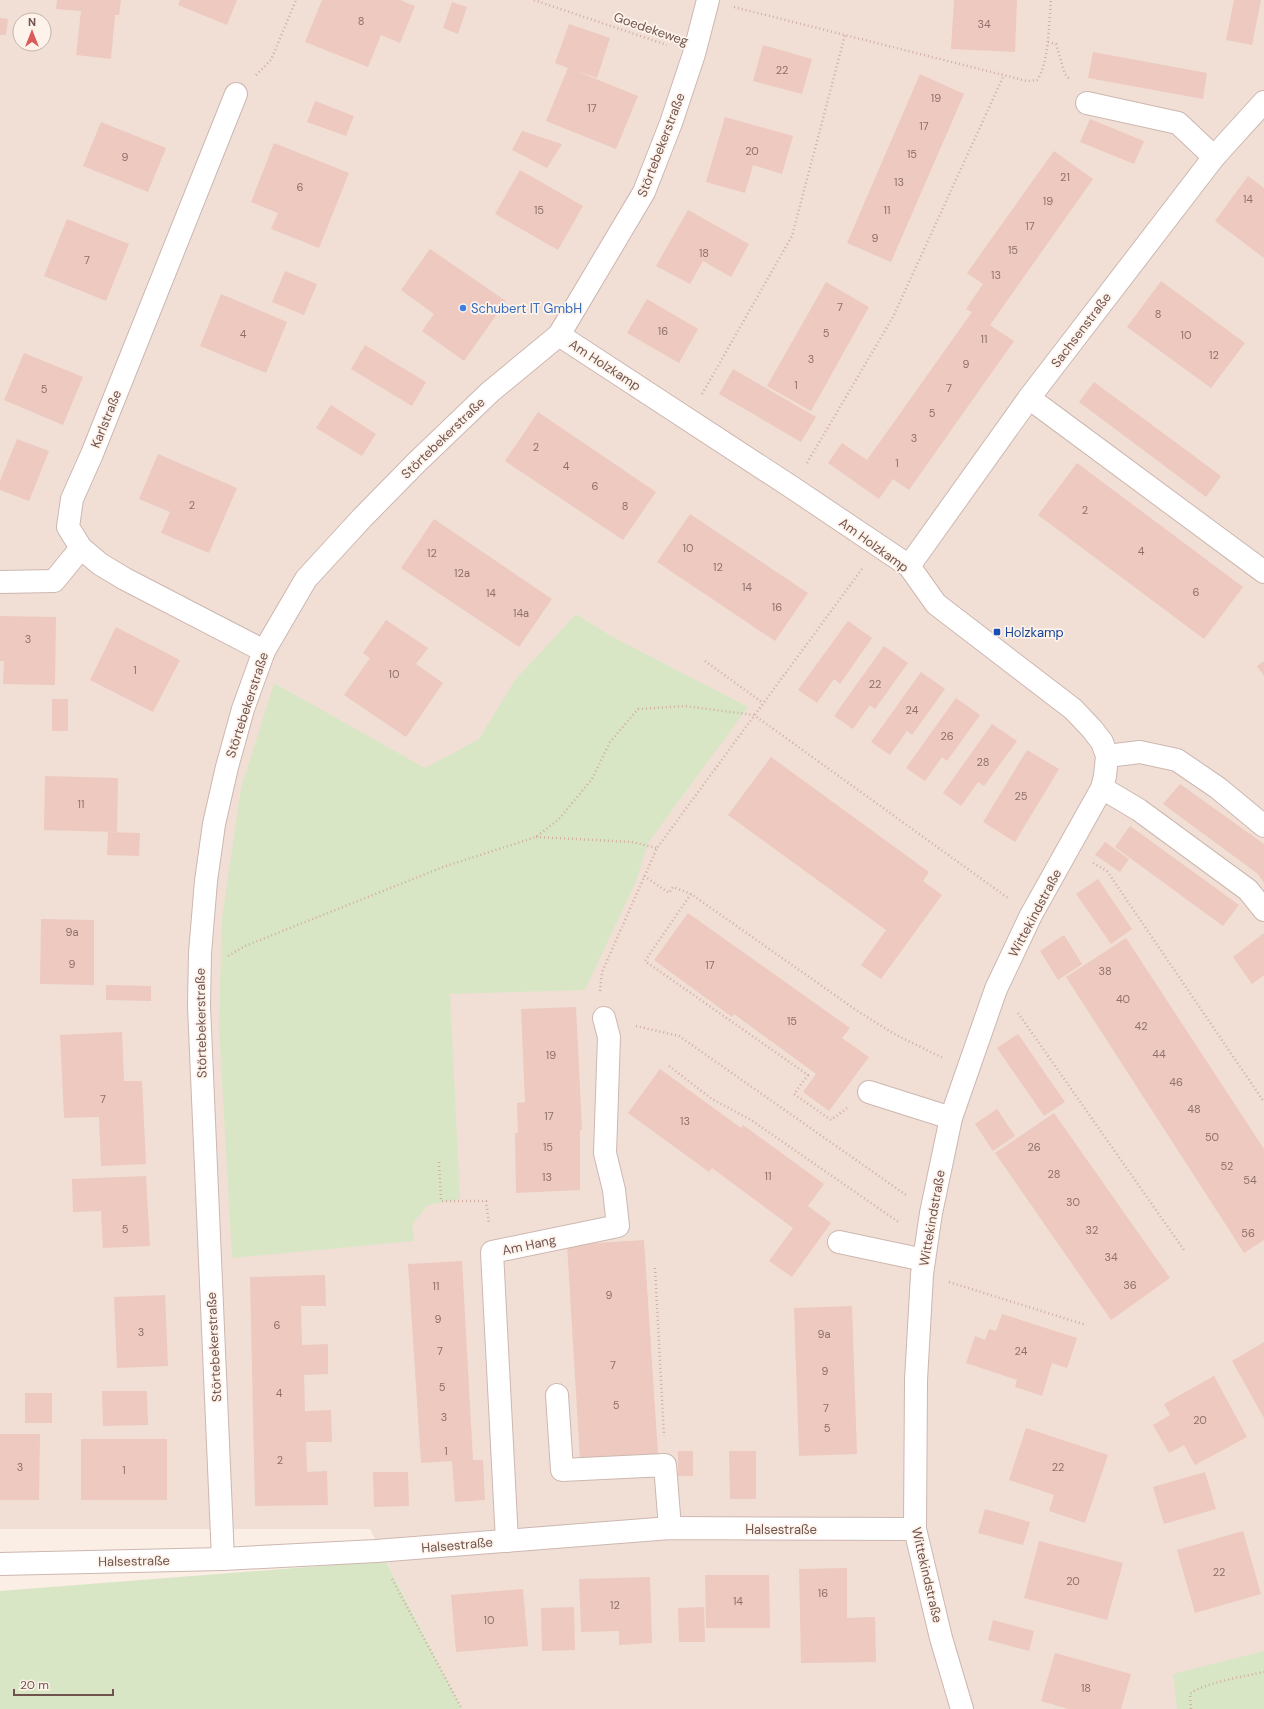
<svg xmlns="http://www.w3.org/2000/svg" width="1264" height="1709" viewBox="0 0 1264 1709" font-family="'DM Sans',sans-serif">
  <style>
    .residential { fill: #f1dfd5; fill-rule: evenodd }
    .green { fill: #d9e6c5 }
    .building { fill: #edc9c0 }
    .lines { fill: none; stroke-linecap: round; stroke-linejoin: round }
    .minor-casing { stroke: #cdb7b0; stroke-width: 24 }
    .path { stroke: #d1ada3; stroke-width: 2.5; stroke-dasharray: 1 3; stroke-linecap: butt }
    .minor { stroke: #fff; stroke-width: 22 }
    .shop-dot { fill: #3f7fe0; stroke: #fdf3eb; stroke-width: 1.5 }
    .transit-dot { fill: #1a4fb4; stroke: #fdf3eb; stroke-width: 1.5 }
    .labels { text-anchor: middle; dominant-baseline: central; stroke-width: 3.5; stroke-linejoin: round; paint-order: stroke }
    .number-label { font-size: 11px; fill: #8f706a }
    .street-label { font-size: 13px; fill: #70534d; stroke: #fdf3eb }
    .shop-label { font-size: 13px; fill: #366cbe; stroke: #fdf3eb; text-anchor: start }
    .transit-label { font-size: 13px; fill: #164399; stroke: #fdf3eb; text-anchor: start }
  </style>
  <rect width="100%" height="100%" fill="#faeee5"/>
  <!-- residential -->
  <path class="residential" d="M0,0H1264V1709H462L370,1529H0ZM20,20H44V44H20Z"/>
  <!-- green -->
  <g class="green">
    <polygon points="576,614 609,635 748,707 648,843 637,879 585,990 450,994 460,1199 428,1205 412,1224 414,1241 232,1258 219,1027 222,918 241,788 274,683 425,768 479,739 515,680"/>
    <polygon points="386,1561 462,1709 0,1709 0,1591"/>
    <polygon points="1264,1651 1264,1709 1177,1709 1173,1674"/>
  </g>
  <!-- building -->
  <g class="building">
    <polygon points="57,0 121,0 119,15 115,15 111,59 76,55 81,11 56,9"/>
    <polygon points="180,0 237,0 227,25 178,5"/>
    <polygon points="322,0 400,0 415,6 400,43 381,35 368,67 305,42"/>
    <polygon points="954,0 1017,0 1015,52 951,49"/>
    <polygon points="1234,0 1261,0 1252,45 1226,40"/>
    <polygon points="452,2 467,7 458,34 443,28"/>
    <polygon points="0,18 8,19 6,35 0,35"/>
    <polygon points="569,24 610,38 597,78 576,71 638,96 616,149 546,121 568,68 555,63"/>
    <polygon points="763,45 812,59 802,94 753,81"/>
    <polygon points="1093,52 1207,73 1203,99 1088,78"/>
    <polygon points="920,74 964,94 891,262 847,243"/>
    <polygon points="315,101 354,116 346,136 307,122"/>
    <polygon points="725,117 793,136 782,174 753,165 745,193 706,182"/>
    <polygon points="1090,119 1144,141 1134,164 1080,142"/>
    <polygon points="101,122 166,148 148,192 83,166"/>
    <polygon points="522,131 562,144 547,168 512,150"/>
    <polygon points="274,143 349,173 319,248 271,229 278,213 251,202"/>
    <polygon points="1054,151 1093,179 990,325 1014,341 909,490 893,479 879,499 828,463 842,443 867,460 972,312 966,309 983,284 967,273"/>
    <polygon points="520,170 583,206 558,250 495,214"/>
    <polygon points="1248,176 1264,188 1264,258 1215,221"/>
    <polygon points="688,210 749,244 731,277 703,261 690,284 656,266"/>
    <polygon points="67,219 129,244 106,301 44,276"/>
    <polygon points="430,249 506,301 464,361 422,331 434,314 401,290"/>
    <polygon points="285,271 317,284 304,315 272,302"/>
    <polygon points="1161,281 1245,343 1211,388 1127,327"/>
    <polygon points="826,282 869,307 811,411 767,386"/>
    <polygon points="221,294 287,322 266,373 200,346"/>
    <polygon points="647,299 698,329 679,363 627,333"/>
    <polygon points="365,345 426,382 412,406 351,369"/>
    <polygon points="24,353 83,377 63,425 4,400"/>
    <polygon points="733,369 816,417 801,442 719,394"/>
    <polygon points="1094,382 1221,476 1206,497 1079,402"/>
    <polygon points="331,405 376,434 362,456 316,428"/>
    <polygon points="538,412 656,492 623,540 505,461"/>
    <polygon points="17,439 49,451 29,501 0,490 0,481"/>
    <polygon points="158,454 237,488 209,553 161,533 170,512 139,499"/>
    <polygon points="1077,463 1243,587 1204,639 1038,515"/>
    <polygon points="690,514 808,593 775,641 657,562"/>
    <polygon points="434,519 552,599 519,647 401,568"/>
    <polygon points="0,616 56,617 55,685 3,684 4,661 0,661"/>
    <polygon points="386,620 428,648 416,664 443,683 406,737 344,695 370,658 363,653"/>
    <polygon points="848,621 872,638 840,684 834,679 817,703 798,690"/>
    <polygon points="116,627 180,660 153,712 90,680"/>
    <polygon points="884,646 908,663 875,709 870,705 853,729 834,716"/>
    <polygon points="1264,661 1264,676 1257,666"/>
    <polygon points="921,672 945,689 912,735 907,731 890,755 871,742"/>
    <polygon points="956,698 980,715 947,761 942,757 925,781 906,768"/>
    <rect x="52" y="699" width="16" height="32"/>
    <polygon points="992,724 1017,741 984,786 978,782 961,806 943,793"/>
    <polygon points="1027,750 1059,769 1015,842 983,822"/>
    <polygon points="771,757 929,872 923,881 942,895 881,979 861,965 886,930 728,815"/>
    <polygon points="45,776 118,778 117,832 44,830"/>
    <polygon points="1180,784 1264,844 1264,883 1258,874 1163,804"/>
    <polygon points="1130,826 1239,905 1223,926 1115,847"/>
    <polygon points="108,832 140,833 139,856 107,855"/>
    <polygon points="1105,842 1129,859 1120,872 1095,855"/>
    <polygon points="1098,879 1132,929 1111,944 1076,894"/>
    <polygon points="688,913 850,1028 842,1038 869,1057 829,1111 803,1092 816,1074 734,1014 732,1017 654,960"/>
    <polygon points="41,919 94,920 94,985 40,984"/>
    <polygon points="1264,933 1264,975 1252,984 1233,957"/>
    <polygon points="1064,935 1082,964 1058,980 1040,951"/>
    <polygon points="1126,938 1264,1149 1264,1240 1244,1253 1066,977"/>
    <polygon points="106,985 151,986 151,1001 106,1000"/>
    <polygon points="576,1007 582,1130 580,1130 580,1190 516,1193 515,1133 518,1133 517,1103 525,1102 521,1009"/>
    <polygon points="122,1032 124,1081 142,1081 146,1164 101,1166 99,1117 64,1118 60,1035"/>
    <polygon points="1018,1034 1065,1102 1044,1116 997,1048"/>
    <polygon points="660,1069 741,1128 743,1125 824,1184 808,1206 831,1223 792,1277 769,1261 793,1228 712,1168 709,1172 628,1113"/>
    <polygon points="997,1109 1015,1136 993,1151 975,1124"/>
    <polygon points="1054,1113 1170,1278 1111,1320 995,1153"/>
    <polygon points="146,1176 150,1246 103,1248 101,1211 73,1212 72,1179"/>
    <polygon points="644,1240 658,1454 580,1459 567,1245"/>
    <polygon points="462,1261 473,1460 483,1460 485,1500 455,1502 452,1461 421,1463 408,1264"/>
    <polygon points="325,1275 326,1306 301,1306 302,1345 328,1344 328,1374 304,1375 305,1411 331,1410 332,1442 306,1442 307,1472 327,1471 328,1505 255,1506 250,1277"/>
    <polygon points="165,1295 168,1366 117,1368 114,1297"/>
    <polygon points="852,1306 857,1454 799,1456 794,1308"/>
    <polygon points="1002,1314 1077,1338 1067,1368 1052,1363 1042,1396 1015,1387 1017,1380 966,1363 975,1336 985,1340 989,1329 996,1331"/>
    <polygon points="1264,1342 1264,1418 1232,1361"/>
    <polygon points="1214,1376 1247,1437 1195,1465 1184,1445 1169,1453 1153,1425 1170,1415 1164,1404"/>
    <polygon points="102,1391 147,1391 148,1425 103,1426"/>
    <rect x="25" y="1393" width="27" height="30"/>
    <polygon points="1026,1428 1108,1455 1085,1523 1049,1511 1054,1495 1009,1480"/>
    <polygon points="0,1434 40,1434 39,1500 0,1500"/>
    <rect x="81" y="1439" width="86" height="61"/>
    <rect x="678" y="1451" width="15" height="25"/>
    <polygon points="729,1451 756,1451 756,1499 730,1499"/>
    <polygon points="373,1472 408,1472 409,1506 374,1507"/>
    <polygon points="1205,1472 1216,1509 1164,1524 1153,1487"/>
    <polygon points="985,1509 1030,1522 1023,1545 978,1533"/>
    <polygon points="1243,1531 1261,1594 1195,1613 1177,1550"/>
    <polygon points="1039,1541 1123,1563 1107,1620 1024,1598"/>
    <polygon points="847,1568 847,1618 875,1617 876,1662 801,1663 799,1569"/>
    <polygon points="705,1575 769,1575 770,1628 706,1628"/>
    <polygon points="650,1577 652,1643 619,1645 619,1631 581,1632 579,1579"/>
    <polygon points="523,1589 528,1646 456,1652 451,1595"/>
    <polygon points="574,1607 575,1650 542,1651 541,1608"/>
    <polygon points="704,1607 705,1642 679,1642 678,1608"/>
    <polygon points="993,1620 1034,1631 1029,1651 988,1640"/>
    <polygon points="1055,1653 1131,1674 1121,1709 1068,1709 1041,1701"/>
  </g>
  <g class="lines">
    <defs>
      <g id="minor">
        <polyline points="236,94 92,454 72,499 68,527 81,548 100,564 125,579 264,651"/>
        <polyline points="1087,103 1178,123 1214,157"/>
        <polyline points="559,335 793,488 909,566 936,604 1073,709 1092,729 1102,742 1107,756 1105,776 1102,788 1031,915 996,989 951,1118 931,1213 922,1274 916,1380 915,1529 941,1638 962,1709"/>
        <polyline points="1029,398 1264,572"/>
        <polyline points="909,566 1029,398 1214,157 1264,102"/>
        <polyline points="0,582 54,581 81,548"/>
        <polyline points="1107,756 1140,752 1177,760 1218,788 1264,826"/>
        <polyline points="1102,788 1139,810 1248,890 1264,910"/>
        <polyline points="869,1092 951,1118"/>
        <polyline points="839,1242 924,1260"/>
        <polyline points="557,1395 562,1470 665,1465 670,1528"/>
        <polyline points="507,1541 492,1252 618,1226 614,1190 605,1153 609,1037 604,1018"/>
        <polyline points="223,1559 199,1006 200,953 206,881 214,824 227,767 243,709 264,651 306,579 362,518 417,462 490,392 559,335 644,192 671,123 694,54 708,0"/>
        <polyline points="0,1564 223,1559 376,1551 670,1528 915,1529"/>
      </g>
    </defs>
    <!-- minor casing -->
    <use href="#minor" class="minor-casing"/>
    <!-- path -->
    <g class="path">
      <polyline points="534,0 667,45"/>
      <path d="M734,7L1027,81L1037,80C1049,64 1049,21 1051,0"/>
      <polyline points="1048,42 1056,44 1065,74 1070,80"/>
      <polyline points="256,75 271,60 296,0"/>
      <polyline points="702,394 792,236 845,35"/>
      <polyline points="807,463 893,317 1004,75"/>
      <polyline points="705,661 763,703"/>
      <polyline points="536,837 632,842 657,848"/>
      <polyline points="1093,863 1107,871 1264,1102"/>
      <polyline points="644,876 669,893 673,887 691,894"/>
      <polyline points="228,956 245,946 443,867 536,837 559,819 592,779 610,742 638,709 685,706 754,715 1008,898"/>
      <polyline points="600,991 602,972 657,848 862,569"/>
      <polyline points="1018,1013 1184,1250"/>
      <polyline points="636,1026 679,1036 906,1195"/>
      <polyline points="669,1066 712,1099 751,1120 900,1223"/>
      <polyline points="847,1108 831,1120 794,1094 808,1075 645,961 691,894 859,1012 896,1035 943,1058"/>
      <polyline points="439,1162 441,1201 486,1201 489,1224"/>
      <polyline points="655,1268 664,1436"/>
      <polyline points="949,1282 1086,1325"/>
      <polyline points="392,1579 462,1709"/>
      <path d="M1191,1709L1190,1694C1203,1683 1246,1676 1264,1672"/>
    </g>
    <!-- minor -->
    <use href="#minor" class="minor"/>
  </g>
  <!-- markers -->
  <circle class="shop-dot" cx="463" cy="308" r="4"/>
  <rect class="transit-dot" x="993" y="628" width="8" height="8" rx="2"/>
  <g class="labels">
    <!-- number labels -->
    <g class="number-label">
      <text x="361" y="21">8</text>
      <text x="984" y="24">34</text>
      <text x="782" y="70">22</text>
      <text x="936" y="98">19</text>
      <text x="592" y="108">17</text>
      <text x="924" y="126">17</text>
      <text x="752" y="151">20</text>
      <text x="912" y="154">15</text>
      <text x="125" y="157">9</text>
      <text x="1065" y="177">21</text>
      <text x="899" y="182">13</text>
      <text x="300" y="187">6</text>
      <text x="1248" y="199">14</text>
      <text x="1048" y="201">19</text>
      <text x="539" y="210">15</text>
      <text x="887" y="210">11</text>
      <text x="1030" y="226">17</text>
      <text x="875" y="238">9</text>
      <text x="1013" y="250">15</text>
      <text x="704" y="253">18</text>
      <text x="87" y="260">7</text>
      <text x="996" y="275">13</text>
      <text x="840" y="307">7</text>
      <text x="1158" y="314">8</text>
      <text x="663" y="331">16</text>
      <text x="826" y="333">5</text>
      <text x="243" y="334">4</text>
      <text x="1186" y="335">10</text>
      <text x="984" y="339">11</text>
      <text x="1214" y="355">12</text>
      <text x="811" y="359">3</text>
      <text x="966" y="364">9</text>
      <text x="796" y="385">1</text>
      <text x="949" y="388">7</text>
      <text x="44" y="389">5</text>
      <text x="932" y="413">5</text>
      <text x="914" y="438">3</text>
      <text x="536" y="447">2</text>
      <text x="897" y="463">1</text>
      <text x="566" y="466">4</text>
      <text x="595" y="486">6</text>
      <text x="192" y="505">2</text>
      <text x="625" y="506">8</text>
      <text x="1085" y="510">2</text>
      <text x="688" y="548">10</text>
      <text x="1141" y="551">4</text>
      <text x="432" y="553">12</text>
      <text x="718" y="567">12</text>
      <text x="462" y="573">12a</text>
      <text x="747" y="587">14</text>
      <text x="1196" y="592">6</text>
      <text x="491" y="593">14</text>
      <text x="777" y="607">16</text>
      <text x="521" y="613">14a</text>
      <text x="28" y="639">3</text>
      <text x="135" y="670">1</text>
      <text x="394" y="674">10</text>
      <text x="875" y="684">22</text>
      <text x="912" y="710">24</text>
      <text x="947" y="736">26</text>
      <text x="983" y="762">28</text>
      <text x="1021" y="796">25</text>
      <text x="81" y="804">11</text>
      <text x="72" y="932">9a</text>
      <text x="72" y="964">9</text>
      <text x="710" y="965">17</text>
      <text x="1105" y="971">38</text>
      <text x="1123" y="999">40</text>
      <text x="792" y="1021">15</text>
      <text x="1141" y="1026">42</text>
      <text x="1159" y="1054">44</text>
      <text x="551" y="1055">19</text>
      <text x="1176" y="1082">46</text>
      <text x="103" y="1099">7</text>
      <text x="1194" y="1109">48</text>
      <text x="549" y="1116">17</text>
      <text x="685" y="1121">13</text>
      <text x="1212" y="1137">50</text>
      <text x="548" y="1147">15</text>
      <text x="1034" y="1147">26</text>
      <text x="1227" y="1166">52</text>
      <text x="1054" y="1174">28</text>
      <text x="768" y="1176">11</text>
      <text x="547" y="1177">13</text>
      <text x="1250" y="1180">54</text>
      <text x="1073" y="1202">30</text>
      <text x="125" y="1229">5</text>
      <text x="1092" y="1230">32</text>
      <text x="1248" y="1233">56</text>
      <text x="1111" y="1257">34</text>
      <text x="1130" y="1285">36</text>
      <text x="436" y="1286">11</text>
      <text x="609" y="1295">9</text>
      <text x="438" y="1319">9</text>
      <text x="277" y="1325">6</text>
      <text x="141" y="1332">3</text>
      <text x="824" y="1334">9a</text>
      <text x="440" y="1351">7</text>
      <text x="1021" y="1351">24</text>
      <text x="613" y="1365">7</text>
      <text x="825" y="1371">9</text>
      <text x="442" y="1387">5</text>
      <text x="279" y="1393">4</text>
      <text x="616" y="1405">5</text>
      <text x="826" y="1408">7</text>
      <text x="444" y="1417">3</text>
      <text x="1200" y="1420">20</text>
      <text x="827" y="1428">5</text>
      <text x="446" y="1451">1</text>
      <text x="280" y="1460">2</text>
      <text x="20" y="1467">3</text>
      <text x="1058" y="1467">22</text>
      <text x="124" y="1470">1</text>
      <text x="1219" y="1572">22</text>
      <text x="1073" y="1581">20</text>
      <text x="823" y="1593">16</text>
      <text x="738" y="1601">14</text>
      <text x="615" y="1605">12</text>
      <text x="489" y="1620">10</text>
      <text x="1086" y="1688">18</text>
    </g>
    <!-- street labels -->
    <g class="street-label">
      <text transform="translate(651 29) rotate(19)">Goedekeweg</text>
      <text transform="translate(661 145) rotate(-69)">Störtebekerstraße</text>
      <text transform="translate(1081 330) rotate(-53)">Sachsenstraße</text>
      <text transform="translate(605 365) rotate(33)">Am Holzkamp</text>
      <text transform="translate(106 419) rotate(-68)">Karlstraße</text>
      <text transform="translate(443 438) rotate(-44)">Störtebekerstraße</text>
      <text transform="translate(874 545) rotate(36)">Am Holzkamp</text>
      <text transform="translate(247 705) rotate(-72)">Störtebekerstraße</text>
      <text transform="translate(1035 913) rotate(-62)">Wittekindstraße</text>
      <text transform="translate(201 1023) rotate(-91)">Störtebekerstraße</text>
      <text transform="translate(932 1218) rotate(-80)">Wittekindstraße</text>
      <text transform="translate(529 1245) rotate(-12)">Am Hang</text>
      <text transform="translate(214 1347) rotate(-93)">Störtebekerstraße</text>
      <text x="781" y="1529">Halsestraße</text>
      <text transform="translate(457 1545) rotate(-5)">Halsestraße</text>
      <text transform="translate(134 1561) rotate(-1)">Halsestraße</text>
      <text transform="translate(927 1575) rotate(77)">Wittekindstraße</text>
    </g>
    <!-- shop labels -->
    <g class="shop-label">
      <text x="471" y="308">Schubert IT GmbH</text>
    </g>
    <!-- transit labels -->
    <g class="transit-label">
      <text x="1005" y="632">Holzkamp</text>
    </g>
  </g>
  <!-- north arrow -->
  <g transform="translate(32 32)"><circle r="19" fill="#fdf3eb" stroke="#c5b3ac"/>
  <path d="M0-3L7 15L0 10L-7 15Z" fill="#d85c57"/>
  <text y="-6" font-size="11" font-weight="bold" text-anchor="middle" fill="#70534d">N</text>
  </g>
  <!-- scale -->
  <path d="M14 1689v6h99v-6" fill="none" stroke="#70534d" stroke-width="2"/>
  <text x="20" y="1689" font-size="12" fill="#70534d" stroke="#fdf3eb" stroke-width="3" paint-order="stroke">20 m</text>
</svg>
